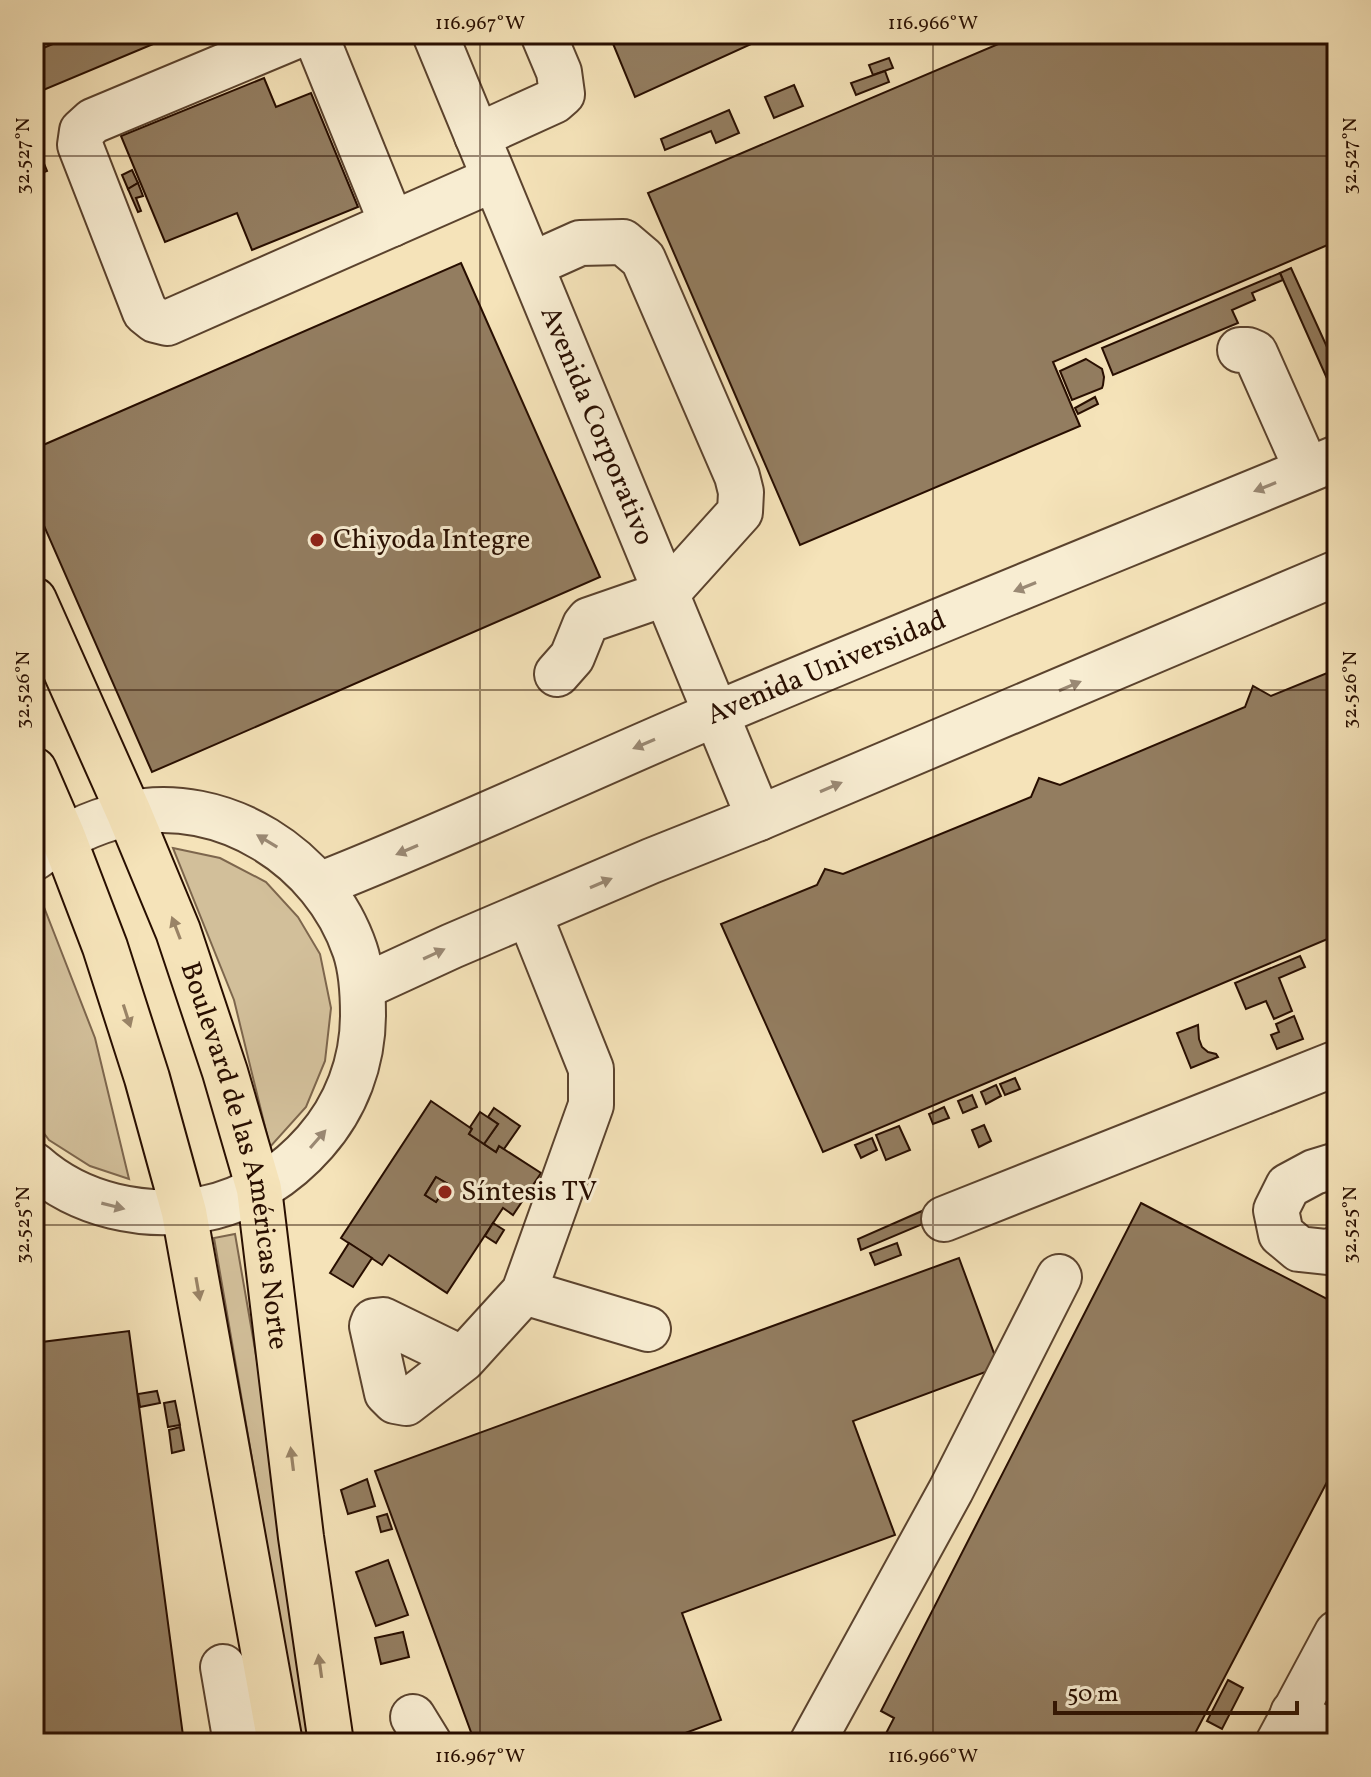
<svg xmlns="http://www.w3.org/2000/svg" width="1371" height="1777" viewBox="0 0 1371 1777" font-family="Vollkorn,serif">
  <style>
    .green { fill: #d2bf9a; stroke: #7d664d; stroke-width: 2 }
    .building { fill: #937d60; stroke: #280e00; stroke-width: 2; fill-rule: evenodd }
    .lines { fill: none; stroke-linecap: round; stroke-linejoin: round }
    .minor-casing { stroke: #5b432e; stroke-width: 48 }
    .major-casing { stroke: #280e00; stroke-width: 48 }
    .minor { stroke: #f8edd2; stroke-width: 44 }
    .major { stroke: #f5e3b9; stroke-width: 44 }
    .oneway { fill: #9a8974 }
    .oneway2 { fill: #998366 }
    .ticks { fill: none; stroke: #280e00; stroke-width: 2; stroke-opacity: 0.45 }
    .poi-dot { fill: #8f2418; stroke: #f8edd2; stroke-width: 3 }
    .labels { text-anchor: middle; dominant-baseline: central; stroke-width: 6; stroke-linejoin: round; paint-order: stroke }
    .street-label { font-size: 28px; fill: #280e00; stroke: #f8edd2 }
    .poi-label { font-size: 28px; fill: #280e00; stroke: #f8edd2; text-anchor: start }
    .neatline { fill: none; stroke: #280e00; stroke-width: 3 }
    .ticks-label { font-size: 20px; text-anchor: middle; fill: #280e00 }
  </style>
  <rect width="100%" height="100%" fill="#f5e3b9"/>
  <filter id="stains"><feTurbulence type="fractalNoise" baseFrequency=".0025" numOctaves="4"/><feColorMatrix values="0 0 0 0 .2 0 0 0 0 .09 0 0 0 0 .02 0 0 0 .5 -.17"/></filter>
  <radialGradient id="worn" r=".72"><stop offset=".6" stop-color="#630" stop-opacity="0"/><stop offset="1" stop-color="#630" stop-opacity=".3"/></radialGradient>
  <!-- green -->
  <g class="green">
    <polygon points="173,848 220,858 266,882 298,917 320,954 331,1008 325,1061 306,1107 270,1147 234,1000"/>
    <polygon points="42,902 95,1038 129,1179 90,1166 49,1140 34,1120 34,912"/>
    <polygon points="235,1234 283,1511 312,1743 301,1743 214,1238"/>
  </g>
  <!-- building -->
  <g class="building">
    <polygon points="76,34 177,34 41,91 34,76 34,52"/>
    <polygon points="609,34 773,34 635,97"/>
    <polygon points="1022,34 1337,34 1337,241 1053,362 1080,426 800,545 648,193"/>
    <polygon points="889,58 893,68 873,75 869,65"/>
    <polygon points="885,71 889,82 856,95 851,83"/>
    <polygon points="264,78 276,107 311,93 358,207 252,250 237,213 165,242 121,136"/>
    <polygon points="794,85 803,106 774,118 765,97"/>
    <polygon points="729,110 739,133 716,143 711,131 665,150 661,139"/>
    <polygon points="34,139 47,171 34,176"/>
    <polygon points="132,170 138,183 128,189 122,175"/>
    <polygon points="138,183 143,196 136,198 141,211 138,212 128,189"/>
    <polygon points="461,263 600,577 152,772 34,503 34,449"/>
    <polygon points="1291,268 1337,369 1337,401 1280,273"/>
    <polygon points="1280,273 1283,280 1252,293 1255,300 1232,310 1238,323 1113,375 1102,348"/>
    <polygon points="1086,359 1102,369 1104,377 1103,385 1102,388 1072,400 1060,371"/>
    <polygon points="1095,397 1098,404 1078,414 1075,408"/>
    <polygon points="1337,669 1337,935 823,1152 721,924 817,885 825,869 843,874 1031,797 1039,778 1060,785 1245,707 1253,686 1271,696"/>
    <polygon points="1300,956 1305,967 1279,978 1292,1011 1274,1019 1266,1001 1246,1009 1235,983"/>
    <polygon points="1294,1016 1303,1039 1277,1049 1271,1035 1279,1032 1276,1024"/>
    <polygon points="1198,1025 1199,1039 1202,1047 1208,1052 1216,1054 1218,1057 1191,1068 1177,1033"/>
    <polygon points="1015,1078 1020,1089 1005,1095 1000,1084"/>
    <polygon points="996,1085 1001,1096 986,1104 981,1092"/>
    <polygon points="972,1095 977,1107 963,1113 958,1101"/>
    <path d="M431,1101L472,1129L469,1134L496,1152L499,1146L541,1173L513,1215L503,1208L447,1293L389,1255L382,1265L341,1238ZM436,1177L448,1184L436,1202L425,1195Z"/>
    <polygon points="944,1107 949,1118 933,1124 929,1114"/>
    <polygon points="494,1108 520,1126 504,1149 499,1146 496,1152 484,1144 498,1124 488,1117"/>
    <polygon points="480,1112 498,1124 484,1144 469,1134 472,1129 470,1127"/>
    <polygon points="984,1125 991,1141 979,1147 972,1130"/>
    <polygon points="899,1126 910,1150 886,1160 876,1135"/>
    <polygon points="872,1138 877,1150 861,1158 855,1145"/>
    <polygon points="436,1177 448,1184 436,1202 425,1195"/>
    <polygon points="1141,1203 1337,1304 1337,1463 1190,1743 881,1743 894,1718 881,1711"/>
    <polygon points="922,1211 925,1223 861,1250 858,1239"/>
    <polygon points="493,1223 504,1230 496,1243 485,1236"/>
    <polygon points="349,1243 372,1258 353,1287 330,1273"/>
    <polygon points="897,1243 901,1255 875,1265 870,1253"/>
    <polygon points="959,1258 999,1367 853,1421 895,1535 682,1613 721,1720 658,1743 475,1743 375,1471"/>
    <polygon points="129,1331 184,1743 34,1743 34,1343"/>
    <polygon points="157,1391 160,1403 140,1407 138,1394"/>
    <polygon points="175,1401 180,1425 168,1427 164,1403"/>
    <polygon points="180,1427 184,1450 172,1453 169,1430"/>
    <polygon points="367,1479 375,1506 348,1514 341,1490"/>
    <polygon points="387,1514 392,1529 381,1532 377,1517"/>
    <polygon points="388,1560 408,1615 376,1626 356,1572"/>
    <polygon points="403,1632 409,1657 381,1664 375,1638"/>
    <polygon points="1228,1680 1243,1688 1222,1729 1207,1721"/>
  </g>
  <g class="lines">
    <defs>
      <g id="minor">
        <polyline points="301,34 93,121 82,131 80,145 145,312 155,320 167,323 494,179"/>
        <polyline points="315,34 392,224"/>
        <path id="s1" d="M435,34L759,818"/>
        <polyline points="477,136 554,101 562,94 559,72 543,34"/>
        <polyline points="531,265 580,243 623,242 643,259 737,476 741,492 740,512 667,593 589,620 585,625 572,657 557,674"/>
        <polyline points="1240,350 1248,350 1255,353 1307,470"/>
        <path d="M34,858C65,836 88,823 126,814C223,793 324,858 355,950C362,971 363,993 363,1015C363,1062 346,1107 315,1142C287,1174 247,1201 203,1209C144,1219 80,1206 34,1165"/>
        <path id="s2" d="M319,885C449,834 575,774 704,719C914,630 1126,545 1337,458"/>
        <polyline points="363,987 452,946 651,861 759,818 1337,573"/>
        <polyline points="1337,1165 1314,1172 1288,1186 1276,1210 1281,1234 1299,1249 1327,1252 1337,1249"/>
        <polyline points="944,1219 1337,1063"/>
        <polyline points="524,1292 648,1329"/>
        <polyline points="463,1359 383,1320 374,1321 372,1326 387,1393 395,1401 406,1403 463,1359 524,1292 591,1105 591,1069 529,914"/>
        <polyline points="223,1667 236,1743"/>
        <polyline points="1293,1713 1337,1736"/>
        <polyline points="413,1717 429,1743"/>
        <polyline points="812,1743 951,1490 1059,1277"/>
        <polyline points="1278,1743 1337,1633"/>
      </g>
      <g id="major">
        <path id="s3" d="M34,600L129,813L178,931L225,1072L259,1189L301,1537L331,1743"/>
        <polyline points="34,770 63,837 105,947 147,1078 184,1212 280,1743"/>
      </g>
    </defs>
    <!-- minor casing -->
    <use href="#minor" class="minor-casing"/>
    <!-- major casing -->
    <use href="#major" class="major-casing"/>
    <!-- minor -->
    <use href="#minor" class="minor"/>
    <!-- major -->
    <use href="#major" class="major"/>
  </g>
  <!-- one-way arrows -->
  <defs><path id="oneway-solid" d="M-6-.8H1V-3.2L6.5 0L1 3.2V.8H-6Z" transform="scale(2)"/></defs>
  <g class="oneway">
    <use href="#oneway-solid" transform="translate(1265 487) rotate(158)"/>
    <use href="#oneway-solid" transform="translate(1025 587) rotate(158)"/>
    <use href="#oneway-solid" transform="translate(1070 686) rotate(-23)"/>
    <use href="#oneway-solid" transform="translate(644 744) rotate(157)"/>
    <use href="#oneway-solid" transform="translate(831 787) rotate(-23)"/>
    <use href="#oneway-solid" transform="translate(267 841) rotate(-149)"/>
    <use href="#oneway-solid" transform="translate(407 850) rotate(157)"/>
    <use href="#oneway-solid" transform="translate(601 883) rotate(-23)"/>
    <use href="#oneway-solid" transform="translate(434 954) rotate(-25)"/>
    <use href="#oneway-solid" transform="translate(318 1139) rotate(-49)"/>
    <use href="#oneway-solid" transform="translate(113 1206) rotate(14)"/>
  </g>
  <g class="oneway2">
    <use href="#oneway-solid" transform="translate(176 928) rotate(-111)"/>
    <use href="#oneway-solid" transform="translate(127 1016) rotate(72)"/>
    <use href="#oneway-solid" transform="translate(198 1289) rotate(80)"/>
    <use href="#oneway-solid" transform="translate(292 1459) rotate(-97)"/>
    <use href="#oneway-solid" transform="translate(320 1666) rotate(-98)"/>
  </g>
  <!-- ticks -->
  <path class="ticks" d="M480,34V1743M933,34V1743M34,156H1337M34,690H1337M34,1225H1337"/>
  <!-- markers -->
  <g class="poi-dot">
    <circle cx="317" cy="540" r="8"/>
    <circle cx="445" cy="1192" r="8"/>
  </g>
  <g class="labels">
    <!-- street labels -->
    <g class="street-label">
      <text stroke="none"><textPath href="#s1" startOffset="424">Avenida Corporativo</textPath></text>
      <text stroke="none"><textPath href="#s2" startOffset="552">Avenida Universidad</textPath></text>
      <text stroke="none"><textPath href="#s3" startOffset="594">Boulevard de las Américas Norte</textPath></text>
    </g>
    <!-- poi labels -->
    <g class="poi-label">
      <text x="333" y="540">Chiyoda Integre</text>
      <text x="461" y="1192">Síntesis TV</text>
    </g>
  </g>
  <!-- margin -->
  <rect width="1371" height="1777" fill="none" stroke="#f5e3b9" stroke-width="88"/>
  <!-- scale -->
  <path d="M1055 1701v12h242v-12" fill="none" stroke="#280e00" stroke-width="4"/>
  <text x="1067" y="1701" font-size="24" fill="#280e00" stroke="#f8edd2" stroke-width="6" paint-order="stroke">50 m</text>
  <rect x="44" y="44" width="1283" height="1689" class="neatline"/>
  <g class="ticks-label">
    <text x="480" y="29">116.967°W</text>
    <text x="933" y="29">116.966°W</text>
    <text transform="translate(22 156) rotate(-90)" y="7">32.527°N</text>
    <text transform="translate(1349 156) rotate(-90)" y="7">32.527°N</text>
    <text transform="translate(22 690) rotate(-90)" y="7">32.526°N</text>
    <text transform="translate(1349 690) rotate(-90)" y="7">32.526°N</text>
    <text transform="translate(22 1225) rotate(-90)" y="7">32.525°N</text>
    <text transform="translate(1349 1225) rotate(-90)" y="7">32.525°N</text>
    <text x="480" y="1762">116.967°W</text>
    <text x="933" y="1762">116.966°W</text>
  </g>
  <rect width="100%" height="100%" filter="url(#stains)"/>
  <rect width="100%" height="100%" fill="url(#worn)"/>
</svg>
